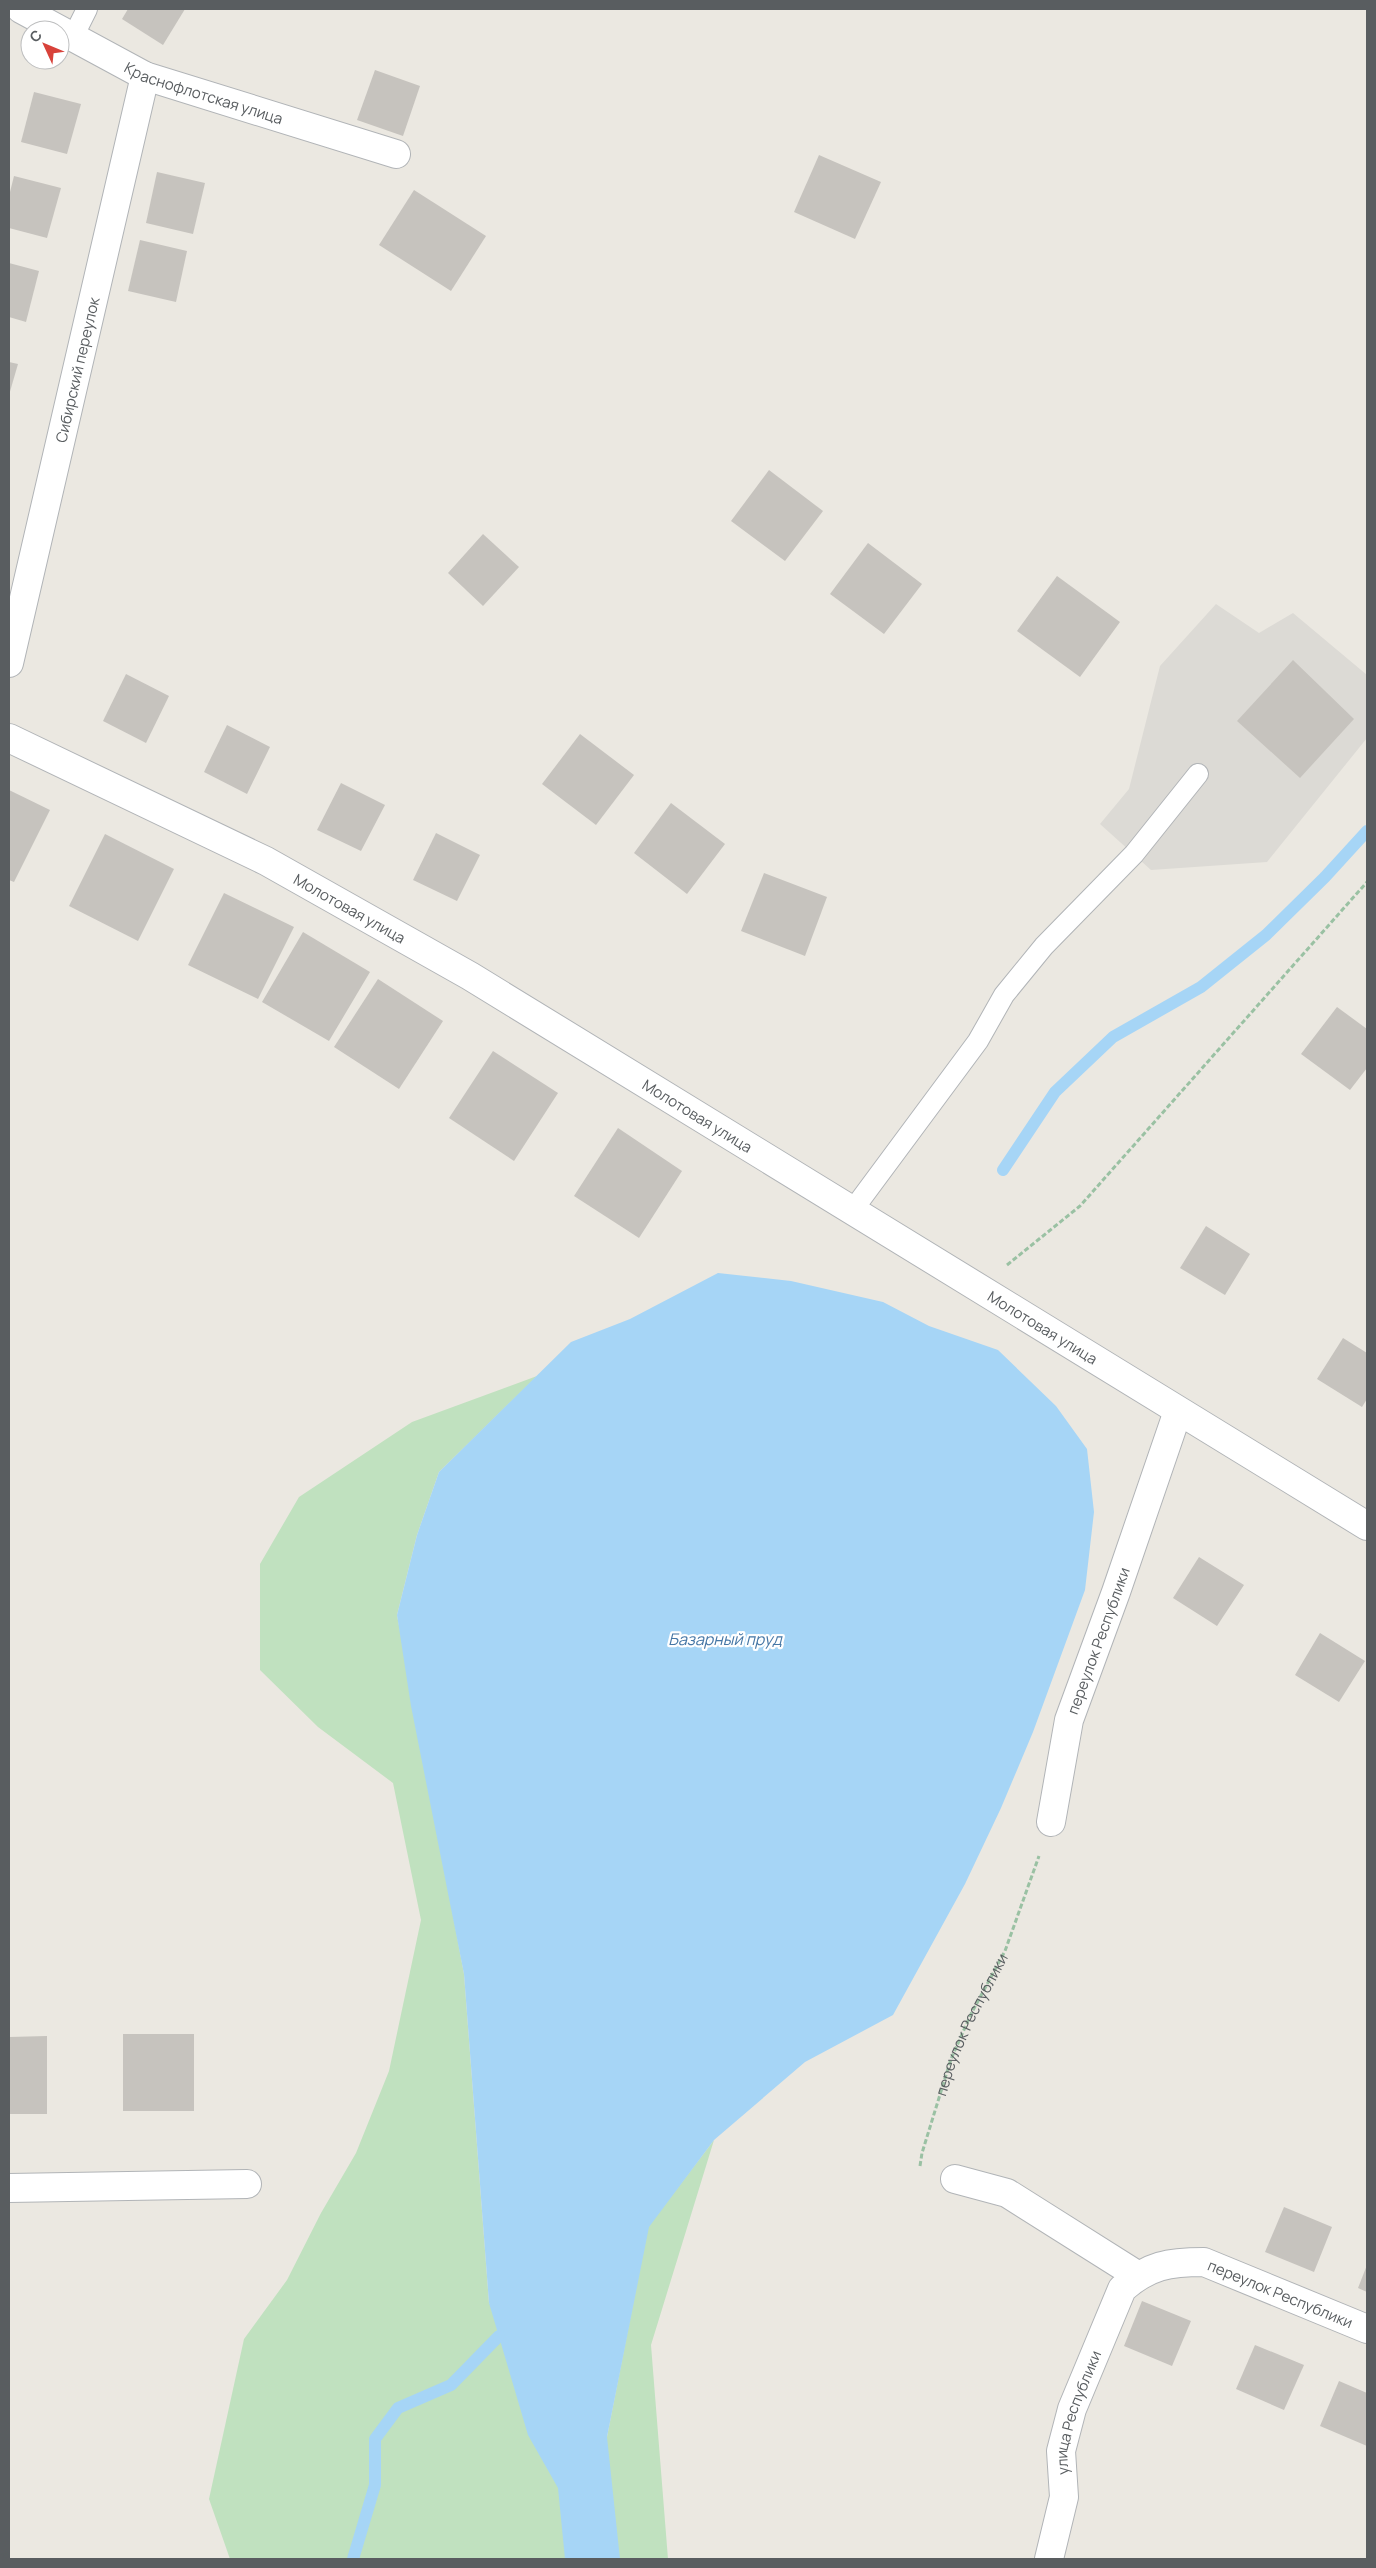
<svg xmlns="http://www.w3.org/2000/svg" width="1376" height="2568" viewBox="0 0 1376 2568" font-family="Manrope,sans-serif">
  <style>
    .industrial { fill: #dcdad5 }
    .green { fill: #c0e1bf }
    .water { fill: #a6d5f6 }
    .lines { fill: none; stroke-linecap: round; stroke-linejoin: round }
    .stream { stroke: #a6d5f6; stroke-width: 12 }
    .building { fill: #c6c3be }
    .service-casing { stroke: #b1b4b7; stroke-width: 22 }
    .minor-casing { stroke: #b1b4b7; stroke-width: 30 }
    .tertiary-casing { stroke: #b1b4b7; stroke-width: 30 }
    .path { stroke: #9ac1a3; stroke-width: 3; stroke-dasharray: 5 2.5; stroke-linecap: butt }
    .service { stroke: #fff; stroke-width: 20 }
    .minor { stroke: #fff; stroke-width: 28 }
    .tertiary { stroke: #fff; stroke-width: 28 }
    .labels { text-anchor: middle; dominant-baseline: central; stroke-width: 4.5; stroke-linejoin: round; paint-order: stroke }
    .street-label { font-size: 15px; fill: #595d60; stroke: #fff }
    .water-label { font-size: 16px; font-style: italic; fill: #4677a6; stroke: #fff }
  </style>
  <rect width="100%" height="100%" fill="#ebe8e1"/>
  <!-- industrial -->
  <polygon class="industrial" points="1216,604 1259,633 1293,613 1367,675 1367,738 1267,862 1151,870 1100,824 1129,789 1160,666"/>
  <!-- green -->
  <polygon class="green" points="537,1376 439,1472 417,1535 397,1615 464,1974 489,2303 607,2437 648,2227 714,2140 651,2345 668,2559 230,2559 209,2499 244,2339 287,2280 321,2213 356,2153 389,2071 421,1920 393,1783 318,1727 260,1670 260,1564 299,1497 412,1422"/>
  <!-- water -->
  <polygon class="water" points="718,1273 791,1281 883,1302 929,1326 998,1350 1056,1406 1087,1449 1094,1512 1085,1590 1033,1732 1001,1808 965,1884 893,2015 805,2062 714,2140 649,2227 607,2437 620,2559 565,2559 558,2488 528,2435 489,2303 464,1974 411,1706 397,1615 417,1535 439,1472 571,1342 630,1319"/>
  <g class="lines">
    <!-- stream -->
    <g class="stream">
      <polyline points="1003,1170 1055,1092 1113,1037 1201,987 1266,935 1325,877 1367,831"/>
      <polyline points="353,2559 375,2485 375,2439 398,2408 451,2385 499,2336"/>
    </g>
  </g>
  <!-- building -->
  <g class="building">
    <polygon points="128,9 185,9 163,45 122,19"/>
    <polygon points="375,70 420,86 403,136 357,120"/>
    <polygon points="34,92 81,104 67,154 21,142"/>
    <polygon points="819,155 881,182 855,239 794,212"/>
    <polygon points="157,172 205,183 193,234 146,223"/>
    <polygon points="14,176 61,188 47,238 9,228 9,196"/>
    <polygon points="414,190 486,236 451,291 379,245"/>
    <polygon points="140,240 187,251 176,302 128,291"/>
    <polygon points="9,263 39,271 26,322 9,317"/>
    <polygon points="9,362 18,364 9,395"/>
    <polygon points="769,470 823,511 785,561 731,521"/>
    <polygon points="483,534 519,567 483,606 448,573"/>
    <polygon points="868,543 922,584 884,634 830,594"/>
    <polygon points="1057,576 1120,622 1080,677 1017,631"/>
    <polygon points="1293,660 1354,719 1300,778 1237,721"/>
    <polygon points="126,674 169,696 146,743 103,721"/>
    <polygon points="227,725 270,747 247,794 204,772"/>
    <polygon points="580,734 634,775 596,825 542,784"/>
    <polygon points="341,783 385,805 361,851 317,830"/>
    <polygon points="9,790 50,810 14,882 9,880"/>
    <polygon points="671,803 725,844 687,894 634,853"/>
    <polygon points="436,833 480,855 457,901 413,880"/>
    <polygon points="105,834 174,869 138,941 69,906"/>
    <polygon points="764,873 827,897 805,956 741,931"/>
    <polygon points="224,893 294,927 258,999 188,965"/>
    <polygon points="303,932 370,972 329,1041 262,1002"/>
    <polygon points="378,979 443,1021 399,1089 334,1047"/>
    <polygon points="1337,1007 1367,1029 1367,1068 1350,1090 1301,1054"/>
    <polygon points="493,1051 558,1093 514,1161 449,1118"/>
    <polygon points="618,1128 682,1171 639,1238 574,1196"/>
    <polygon points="1206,1226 1250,1254 1225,1295 1180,1268"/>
    <polygon points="1343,1338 1367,1353 1367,1399 1362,1407 1317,1379"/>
    <polygon points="1199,1557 1244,1585 1217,1626 1173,1598"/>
    <polygon points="1320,1633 1365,1661 1339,1702 1295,1675"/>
    <rect x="123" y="2034" width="71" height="77"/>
    <polygon points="47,2036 47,2114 9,2114 9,2037"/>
    <polygon points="1284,2207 1332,2227 1314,2272 1265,2252"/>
    <polygon points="1367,2265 1367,2292 1358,2288"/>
    <polygon points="1142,2301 1191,2321 1172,2366 1124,2346"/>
    <polygon points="1255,2345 1304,2365 1284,2410 1236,2389"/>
    <polygon points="1339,2381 1367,2393 1367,2446 1320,2426"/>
  </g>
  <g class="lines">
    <defs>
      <g id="service">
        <polyline points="73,37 87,9"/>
        <polyline points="852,1211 978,1041 1004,995 1044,946 1134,854 1198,774"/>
      </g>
      <g id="minor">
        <path id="s2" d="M21,9L145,76L396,154"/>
        <path id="s3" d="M9,663L145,76"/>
        <path id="s4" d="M1051,1822L1069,1720L1116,1592L1178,1411"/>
        <polyline points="955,2179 1007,2193 1137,2275"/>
        <polyline points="9,2188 247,2184"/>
        <path id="s5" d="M1049,2559L1064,2497L1061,2451L1072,2409L1122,2289C1149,2265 1169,2262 1204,2262L1367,2329"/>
      </g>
      <g id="tertiary">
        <path id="s6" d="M9,738L266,861L470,976L1367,1526"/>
      </g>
    </defs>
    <!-- service casing -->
    <use href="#service" class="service-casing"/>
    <!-- minor casing -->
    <use href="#minor" class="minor-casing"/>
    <!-- tertiary casing -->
    <use href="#tertiary" class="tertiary-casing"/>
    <!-- path -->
    <g class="path">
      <polyline points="1007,1265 1080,1206 1367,882"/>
      <path id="s1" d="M920,2166L922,2153L951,2059L971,2014L1005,1951L1039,1856"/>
    </g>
    <!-- service -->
    <use href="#service" class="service"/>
    <!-- minor -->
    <use href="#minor" class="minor"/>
    <!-- tertiary -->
    <use href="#tertiary" class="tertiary"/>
  </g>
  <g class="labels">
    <!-- street labels -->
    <g class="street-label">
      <text stroke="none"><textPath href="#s2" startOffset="202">Краснофлотская улица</textPath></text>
      <text stroke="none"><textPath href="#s3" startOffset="301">Сибирский переулок</textPath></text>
      <text stroke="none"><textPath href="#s6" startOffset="381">Молотовая улица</textPath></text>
      <text stroke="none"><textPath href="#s6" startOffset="786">Молотовая улица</textPath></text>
      <text stroke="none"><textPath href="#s6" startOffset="1191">Молотовая улица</textPath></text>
      <text stroke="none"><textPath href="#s4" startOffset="188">переулок Республики</textPath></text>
      <text stroke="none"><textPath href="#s1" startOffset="151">переулок Республики</textPath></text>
      <text stroke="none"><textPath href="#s5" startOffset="455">переулок Республики</textPath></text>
      <text stroke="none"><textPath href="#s5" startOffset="151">улица Республики</textPath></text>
    </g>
    <!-- water labels -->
    <g class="water-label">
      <text x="725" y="1639">Базарный пруд</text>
    </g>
  </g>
  <!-- border -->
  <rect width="1376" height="2568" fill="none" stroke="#595d60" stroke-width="20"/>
  <!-- north arrow -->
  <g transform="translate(45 45) rotate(314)"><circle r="24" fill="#ffffff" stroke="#bdbebf"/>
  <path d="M0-4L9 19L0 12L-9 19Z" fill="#d8423a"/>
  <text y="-8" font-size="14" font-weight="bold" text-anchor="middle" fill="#595d60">С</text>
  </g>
</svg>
